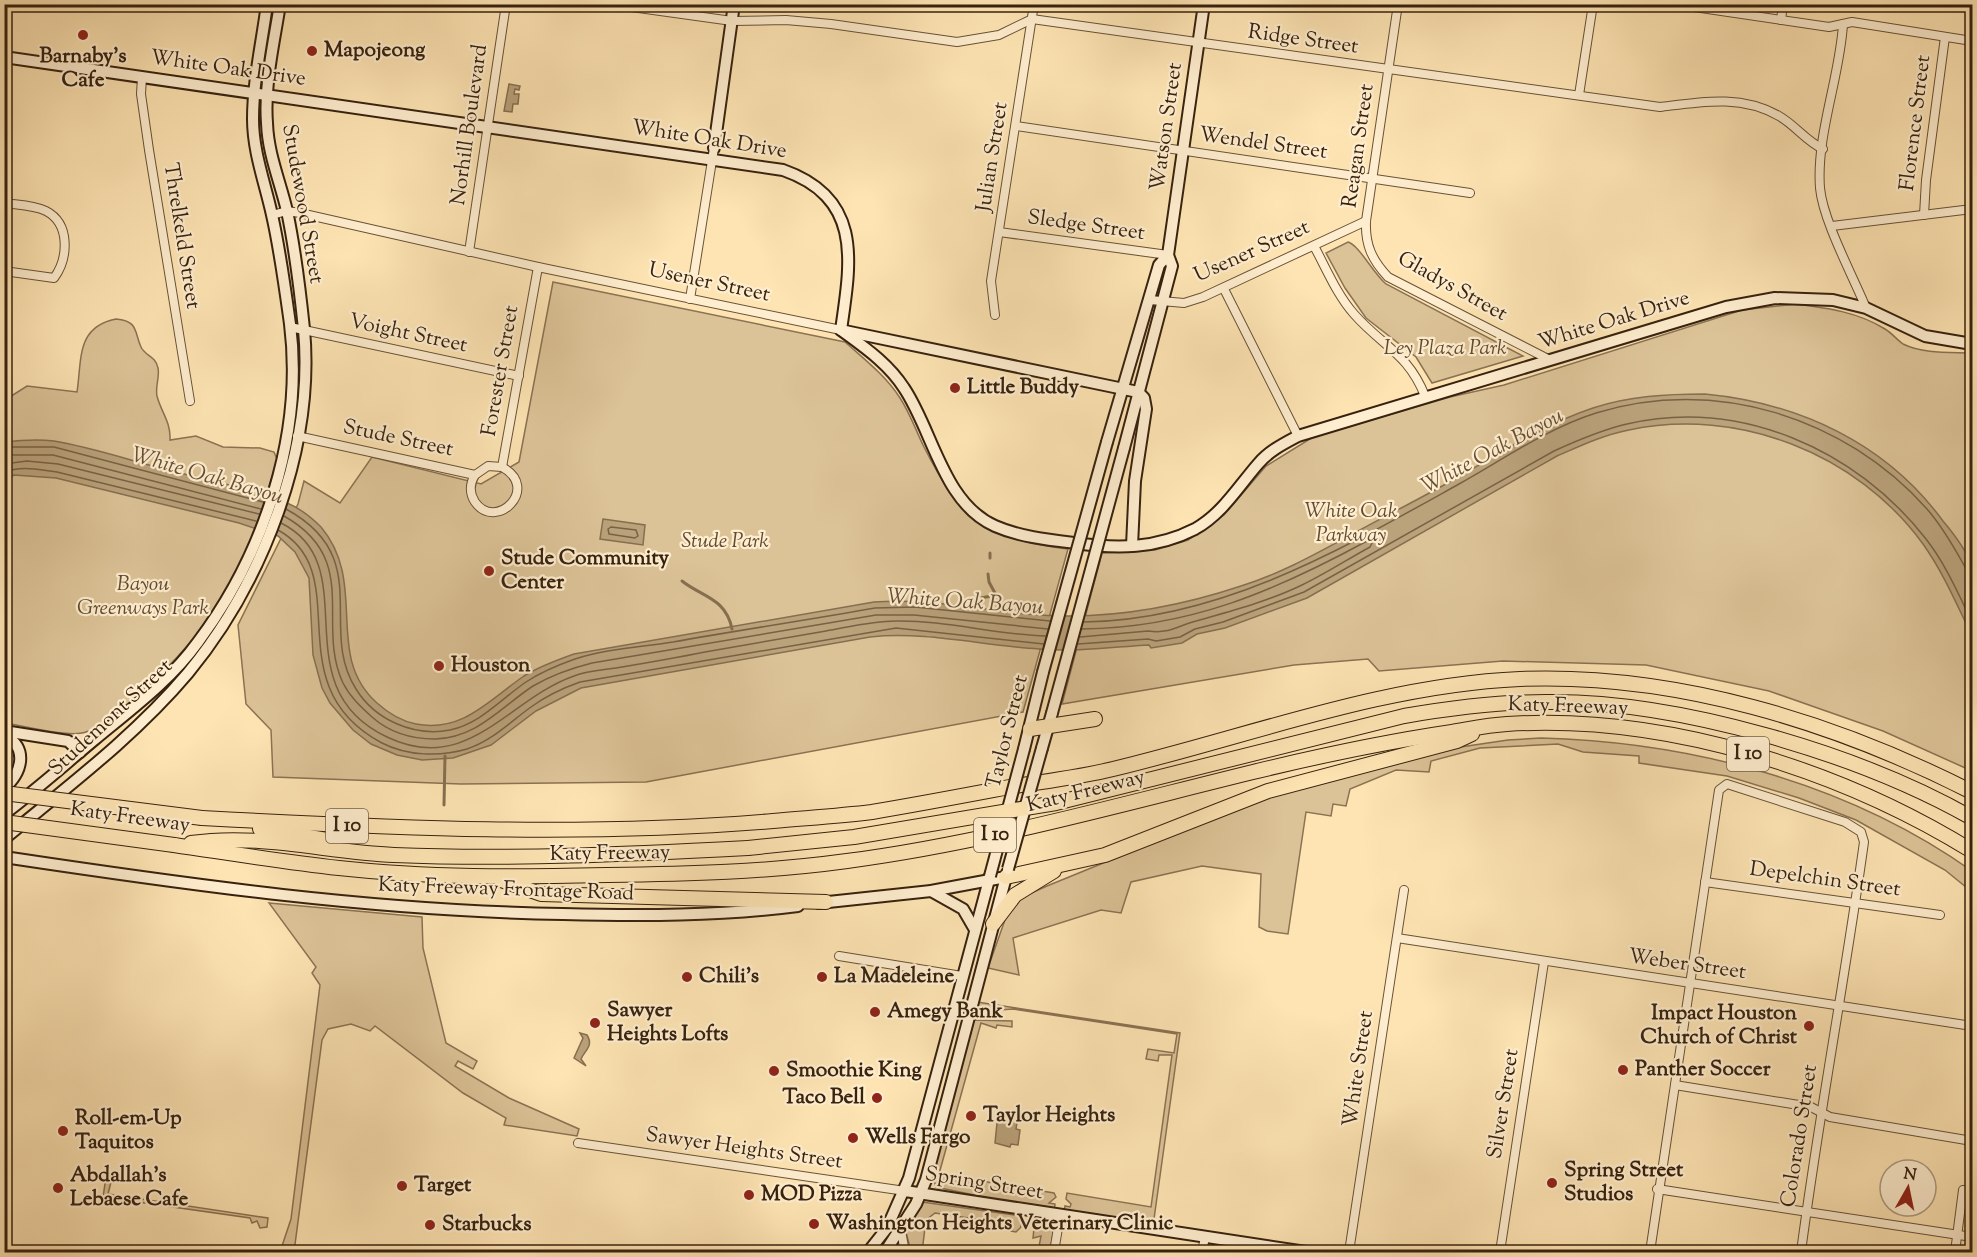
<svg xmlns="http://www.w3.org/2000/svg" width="1977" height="1257" viewBox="0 0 1977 1257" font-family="'Sorts Mill Goudy',serif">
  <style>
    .green { fill: #dcc397; stroke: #8a7253; stroke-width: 1.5 }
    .water { fill: #baa27b; stroke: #866f50; stroke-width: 1.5 }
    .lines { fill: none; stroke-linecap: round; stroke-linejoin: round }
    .shore { stroke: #786245; stroke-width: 1.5 }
    .stream { stroke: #866f50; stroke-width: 3 }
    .street-casing { stroke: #695238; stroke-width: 10 }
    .secondary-casing { stroke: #37220f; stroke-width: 14 }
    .highway-casing { stroke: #37220f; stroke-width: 16 }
    .street { stroke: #feedce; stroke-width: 8 }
    .secondary { stroke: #feedce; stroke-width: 10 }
    .highway { stroke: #fee4b3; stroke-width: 14 }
    .secondary-bridge-casing { stroke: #37220f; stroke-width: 14; stroke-linecap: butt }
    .highway-bridge-casing { stroke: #37220f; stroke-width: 16; stroke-linecap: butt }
    .secondary-bridge { stroke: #feedce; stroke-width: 10 }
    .highway-bridge { stroke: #fee4b3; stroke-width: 14 }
    .poi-dot { fill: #8f2418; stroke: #feedce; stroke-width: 2 }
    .labels { text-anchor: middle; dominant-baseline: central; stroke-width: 4.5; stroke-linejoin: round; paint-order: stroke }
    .shield { fill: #feedce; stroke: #735f48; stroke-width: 1.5 }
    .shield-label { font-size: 20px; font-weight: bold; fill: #37220f }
    .street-label { font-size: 21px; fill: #37220f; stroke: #feedce }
    .poi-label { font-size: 21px; font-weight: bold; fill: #37220f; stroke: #feedce; text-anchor: start }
    .park-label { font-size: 21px; font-style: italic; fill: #604a31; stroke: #feedce }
    .water-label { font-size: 22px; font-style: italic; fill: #654f35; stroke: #feedce }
  </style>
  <rect width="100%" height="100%" fill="#fee4b3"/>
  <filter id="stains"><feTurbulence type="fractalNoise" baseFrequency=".00333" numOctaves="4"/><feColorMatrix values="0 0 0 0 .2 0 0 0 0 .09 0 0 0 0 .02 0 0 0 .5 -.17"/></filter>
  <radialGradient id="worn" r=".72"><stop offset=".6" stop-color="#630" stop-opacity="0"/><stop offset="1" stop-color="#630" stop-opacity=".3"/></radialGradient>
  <!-- green -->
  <g class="green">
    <path d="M1348,242C1360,246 1372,272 1386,284L1523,356L1432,383L1416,357L1366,318L1345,288L1326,253Z"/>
    <path d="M553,282L845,342C864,359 886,376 900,398C910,413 916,431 924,447C961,521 987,539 1068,549L1023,712L646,782L461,784L273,777L271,730L246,704L238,625L298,504L304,481L340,503L372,457L481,484L519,462Z"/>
    <path d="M1796,304C1827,308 1858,312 1885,329C1892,333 1897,340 1903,344C1923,354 1951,352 1972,353V771L1883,731L1769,691L1646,665L1503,661L1379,671L1368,659L1294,665L1062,704L1102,553L1155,550L1188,540L1224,515L1266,466L1313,437L1450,397L1504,385L1742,310Z"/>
    <path d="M116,319C139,321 134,332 141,347C145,356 156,356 158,368C160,377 155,386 157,396C161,412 171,422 170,440L196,436L223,447L260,448L274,452L277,459C250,561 218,625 138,695C123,707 104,726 86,732C68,738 25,726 5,723V400L27,386L77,392C82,359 76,327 116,319Z"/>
    <path d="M1541,738C1692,742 1848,783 1972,871V892L1945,870L1856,820L1799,798L1727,776L1639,763V756L1583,752L1558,744L1480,748L1431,761L1429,772L1396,770L1350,789L1346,806L1333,804L1331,816L1306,812L1288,934L1267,931L1259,927L1261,874L1202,866L1131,882L1121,913L1101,910L1013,938L1019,975L988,968L1007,914L1020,898L1047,886L1260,799L1447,749L1508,740Z"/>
    <polygon points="269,903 422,917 423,948 446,1043 477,1061 473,1069 458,1061 455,1066 509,1098 579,1129 577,1136 504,1125 506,1118 463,1093 375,1026 370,1031 351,1024 328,1029 322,1040 294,1252 280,1252 291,1219 320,985 312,973 316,967"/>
    <polygon points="977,1002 1180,1033 1153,1226 1064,1213 1065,1206 1070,1207 1071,1204 1066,1199 1067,1193 1151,1207 1172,1055 1159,1055 1158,1061 1146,1059 1148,1049 1174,1053 1177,1034 1013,1009 986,1011 976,1008"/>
    <polygon points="973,1020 1012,1021 1012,1027 997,1025 996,1028 981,1023 939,1174 1054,1193 1056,1197 1049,1203 1055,1204 1054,1212 936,1187 932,1174"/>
    <polygon points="106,1177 112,1178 108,1194 268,1218 267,1227 260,1228 257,1221 252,1223 250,1218 103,1197"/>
    <polygon points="922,1202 1022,1216 1021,1227 1016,1232 1011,1231 1009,1224 935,1213 926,1220 922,1252 911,1252 906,1232"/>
    <polygon points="1035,1218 1055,1221 1050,1252 1038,1252 1041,1236 1033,1238"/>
    <polygon points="1208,1243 1253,1250 1252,1252 1206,1252"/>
  </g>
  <!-- water -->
  <g class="water">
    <polygon points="509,84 520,86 519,90 515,89 514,94 519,94 518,104 513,104 512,112 504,111"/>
    <path d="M1705,394C1799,403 1886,443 1943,521C1954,534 1967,551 1972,567C1977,584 1972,617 1972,636C1957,605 1943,572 1923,544C1857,453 1738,407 1629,430C1603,435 1580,446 1557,456L1307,598L1225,628L1197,634L1182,643L1151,648L1149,645C1112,647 1077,652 1039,649C983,646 927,631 870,637L581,688L536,711L491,745L453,758L422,760L397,755L371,744L353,730L330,703L322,688L313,655L309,578L295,552L278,536L239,523L56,478L14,475L5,480L4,442C21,440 38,439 54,441C90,447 126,459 160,468C202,479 247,487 287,503C299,508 312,518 321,527C369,584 323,655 377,703C388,713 401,721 416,724C463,733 490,699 524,676C540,666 557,660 574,654L874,602C925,598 976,609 1027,614C1100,621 1172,609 1241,586C1283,573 1321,551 1360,530C1393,512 1427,495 1460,476C1503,451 1545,424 1593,408C1629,396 1667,394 1705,394Z"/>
    <polygon points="603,519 645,525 643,545 600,539"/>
    <path d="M580,1033L587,1035C594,1046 585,1050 581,1059L586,1066L574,1058L583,1038Z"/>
    <polygon points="998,1113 1018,1116 1016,1129 1020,1130 1018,1145 1011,1144 1010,1147 995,1143"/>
  </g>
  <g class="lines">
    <!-- shore -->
    <g class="shore">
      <polyline points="4,447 54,447 263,502"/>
      <polyline points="4,455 53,455 261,509"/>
      <polyline points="4,464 27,461 58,464 259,514"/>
      <path d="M4,473C20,465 40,470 57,472L256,521"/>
      <path d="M286,509C376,558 317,628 356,689C375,720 414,737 450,730C480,724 501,699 526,682C541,672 558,665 575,659C606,649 641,647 673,642C740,630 808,620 875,608L915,607L1050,621"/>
      <path d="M284,516C362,560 315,623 343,683C350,697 361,707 372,717C390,733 412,739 435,739C477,738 501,707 533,686C552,675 572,668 592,663L876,615H914L1048,629"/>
      <path d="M281,523C368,566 279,686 387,737C468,776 508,699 574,676C587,671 603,670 616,668C646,663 675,658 705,652C745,645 785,638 826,631C849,627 872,621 896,621C946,620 996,635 1046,636"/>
      <polygon points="611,527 636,530 638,536 635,538 609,534 608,529"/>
      <path d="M278,530C358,574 273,685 382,743C407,756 440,757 467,749C492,741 510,722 531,707C546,696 563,688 580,682L896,628L1044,644"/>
      <path d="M1084,622C1221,620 1342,549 1459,484C1504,459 1546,429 1596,413C1715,376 1845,417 1927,509C1942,526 1954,547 1965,567L1972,569"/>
      <path d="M1080,637L1148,631C1171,634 1176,626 1196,621C1231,611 1269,601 1302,585C1325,574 1348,559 1370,547L1372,543L1367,541C1275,591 1189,628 1082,629"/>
      <path d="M1078,644L1148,639L1156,641L1180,637L1195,629L1223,622L1304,592L1554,451C1578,440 1601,430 1627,424C1740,398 1856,449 1926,539C1945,563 1959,595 1972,622"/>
    </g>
    <!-- stream -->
    <g class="stream">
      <polyline points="990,553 990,558"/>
      <path d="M682,581C702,597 726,598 732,629"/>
      <polyline points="964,610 966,601 996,595 989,582 988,574"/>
      <polyline points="444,805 445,756"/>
    </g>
    <defs>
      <g id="street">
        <path d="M610,4L732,21L786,20L831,24L957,42L999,35L1032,19L1660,107C1700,102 1741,94 1779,116C1795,125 1806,141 1823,149"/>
        <path d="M1398,4L1366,221C1365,245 1372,260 1388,277L1550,360"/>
        <polyline points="1674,4 1829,27 1852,22 1972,41"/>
        <polyline points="1781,20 1783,4"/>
        <path d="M1843,24C1840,77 1816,135 1820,188C1823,221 1853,276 1866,308"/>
        <polyline points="142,77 141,94 149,150 190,401"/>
        <polyline points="1579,95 1593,4"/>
        <polyline points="1016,126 1470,193"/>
        <path d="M4,203C18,205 34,205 46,211C71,224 68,259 54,278L4,271"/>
        <polyline points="272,215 287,211 300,213 538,267 841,330"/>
        <polyline points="1924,215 1926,180 1945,37"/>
        <polyline points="1832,226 1972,209"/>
        <polyline points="999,232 1168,255"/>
        <path d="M1314,246C1326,268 1337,295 1354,314C1382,346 1408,353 1425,396"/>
        <polyline points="469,252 506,4"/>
        <polyline points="1224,289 1298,436"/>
        <polyline points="690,299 714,148"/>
        <polyline points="1150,300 1184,303 1203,297 1366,221"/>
        <polyline points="995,315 991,281 1034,4"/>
        <polyline points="290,327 519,376"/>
        <polyline points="297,436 475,475 488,466 502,467 538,267"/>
        <path d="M475,475C470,483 469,493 475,502C496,532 541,488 502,467"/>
        <polyline points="1705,882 1940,915"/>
        <polyline points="1397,938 1972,1026"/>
        <polyline points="839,956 962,976"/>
        <polyline points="1675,1085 1811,1107 1830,1117 1972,1141"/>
        <polyline points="578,1143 905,1191"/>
        <polyline points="1657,1189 1972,1237"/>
        <polyline points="901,1231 905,1252"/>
        <polyline points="1054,1252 1060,1216"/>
        <polyline points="1202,1252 1205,1237"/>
        <polyline points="1349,1252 1404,890"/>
        <polyline points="1500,1252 1544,962"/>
        <path d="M1650,1252L1719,790L1727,784L1845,822L1861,832L1864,842C1845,979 1819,1115 1801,1252"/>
        <polyline points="1955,1252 1963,1190"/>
      </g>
      <g id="secondary">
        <path d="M4,57L783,170C863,198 851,261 841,330"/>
        <polyline points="714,148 734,4"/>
        <path d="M841,330C864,347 888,363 904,388C933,431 943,503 995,526C1020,537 1049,540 1075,543C1117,549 1156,549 1195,529C1222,514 1238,487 1258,464C1269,451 1283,444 1298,436L1726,307L1775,298L1833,300L1866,308L1925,336L1972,344"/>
        <polyline points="845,331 1138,392"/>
        <polyline points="1107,442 1159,265 1168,255"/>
        <polyline points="1124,448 1172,266 1168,255 1204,4"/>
        <polyline points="1132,546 1135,481 1146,409 1144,398 1138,392"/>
        <polyline points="4,731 68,741 80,752"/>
        <path d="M4,735C29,747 22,774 4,788"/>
        <polyline points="1042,748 1052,713"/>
        <polyline points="1024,749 1043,672"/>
        <path d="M4,814C35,791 64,765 94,740C130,710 170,681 198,642C264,554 304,435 290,324C285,288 280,250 272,215C265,183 253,152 253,119C253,81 262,42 267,4"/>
        <path d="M4,839C67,787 135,736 188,673C263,582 315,448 304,329C300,290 295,249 287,211C280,181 268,154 267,123C264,84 274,43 280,4"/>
        <path d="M4,857C190,885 375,911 563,914C641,916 720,916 798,906"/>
        <polyline points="931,891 963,909 974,928"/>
        <polyline points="819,903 931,891 1006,877"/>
        <polyline points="905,1191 1306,1252"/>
        <polyline points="868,1252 887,1228 909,1178 990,876"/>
        <polyline points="885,1252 916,1204 926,1180 1007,873"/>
      </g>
      <g id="highway">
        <polyline points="1030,729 1095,719"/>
        <path d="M202,818C392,828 583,837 773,821C806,818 839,816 872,812C920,804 967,795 1015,786C1047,781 1081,777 1113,769C1247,737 1381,685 1520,679C1676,673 1834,722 1972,792"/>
        <polyline points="260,829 327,840"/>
        <path d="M191,843C259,833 326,852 394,855C512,860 630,854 748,848"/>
        <path d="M174,845C229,853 284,862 339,868C428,878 517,877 607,875C687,874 767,872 847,861C984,843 1118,805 1253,772C1319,756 1384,742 1452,732C1470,729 1488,725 1507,724C1665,714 1839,769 1972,851"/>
        <polyline points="1006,877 1105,855 1268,791 1457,741 1472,734"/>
        <polyline points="501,880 541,894 826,902"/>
        <polyline points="993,924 1015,895 1054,871"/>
      </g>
    </defs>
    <!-- street casing -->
    <use href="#street" class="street-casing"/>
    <!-- secondary casing -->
    <use href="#secondary" class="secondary-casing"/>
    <!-- highway casing -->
    <use href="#highway" class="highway-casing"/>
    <!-- street -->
    <use href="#street" class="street"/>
    <!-- secondary -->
    <use href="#secondary" class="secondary"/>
    <!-- highway -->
    <use href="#highway" class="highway"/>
    <defs>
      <g id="secondary-bridge">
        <polyline points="1043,672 1107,442"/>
        <polyline points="1052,713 1124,448"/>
        <polyline points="1008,869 1042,748"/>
        <polyline points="990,876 1024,749"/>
      </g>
      <g id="highway-bridge">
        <polyline points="4,793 202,818"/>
        <polyline points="4,822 174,845"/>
        <path d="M748,848L854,837L1056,803L1404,716C1451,708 1498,702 1545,702C1677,700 1857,753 1972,818"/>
      </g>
    </defs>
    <!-- secondary-bridge casing -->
    <use href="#secondary-bridge" class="secondary-bridge-casing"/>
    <!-- highway-bridge casing -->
    <use href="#highway-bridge" class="highway-bridge-casing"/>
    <!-- secondary-bridge -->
    <use href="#secondary-bridge" class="secondary-bridge"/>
    <!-- highway-bridge -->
    <use href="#highway-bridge" class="highway-bridge"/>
  </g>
  <!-- markers -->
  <g class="poi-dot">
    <circle cx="83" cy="35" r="6"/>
    <circle cx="312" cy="51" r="6"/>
    <circle cx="955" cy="388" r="6"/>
    <circle cx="489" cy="571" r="6"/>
    <circle cx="439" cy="666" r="6"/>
    <circle cx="687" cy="977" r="6"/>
    <circle cx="822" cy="977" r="6"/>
    <circle cx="875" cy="1012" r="6"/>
    <circle cx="595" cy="1023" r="6"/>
    <circle cx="1809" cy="1026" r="6"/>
    <circle cx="1623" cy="1070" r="6"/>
    <circle cx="774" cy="1071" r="6"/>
    <circle cx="877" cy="1098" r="6"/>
    <circle cx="971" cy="1116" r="6"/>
    <circle cx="63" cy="1131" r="6"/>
    <circle cx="853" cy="1138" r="6"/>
    <circle cx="1552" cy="1183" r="6"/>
    <circle cx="402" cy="1186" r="6"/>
    <circle cx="58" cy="1188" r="6"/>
    <circle cx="749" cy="1195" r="6"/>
    <circle cx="814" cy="1224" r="6"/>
    <circle cx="430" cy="1225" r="6"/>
  </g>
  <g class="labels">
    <!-- shield labels -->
    <g class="shield">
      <rect x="1727" y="737" width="42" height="34" rx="4.5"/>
      <rect x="326" y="809" width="42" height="34" rx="4.5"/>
      <rect x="974" y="818" width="42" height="34" rx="4.5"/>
    </g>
    <g class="shield-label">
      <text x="1748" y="754">I 10</text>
      <text x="347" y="826">I 10</text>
      <text x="995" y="835">I 10</text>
    </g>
    <!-- street labels -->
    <g class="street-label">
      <text transform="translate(1303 40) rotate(8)">Ridge Street</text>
      <text transform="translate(228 69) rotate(8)">White Oak Drive</text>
      <text transform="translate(1916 123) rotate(-83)">Florence Street</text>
      <text transform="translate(470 125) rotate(-82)">Norhill Boulevard</text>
      <text transform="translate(1167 127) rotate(-82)">Watson Street</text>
      <text transform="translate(709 140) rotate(9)">White Oak Drive</text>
      <text transform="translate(1263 144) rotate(8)">Wendel Street</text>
      <text transform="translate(1359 146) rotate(-82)">Reagan Street</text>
      <text transform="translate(993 157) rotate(-81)">Julian Street</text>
      <text transform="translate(302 204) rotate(80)">Studewood Street</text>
      <text transform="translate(1086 226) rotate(8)">Sledge Street</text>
      <text transform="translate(181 236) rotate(81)">Threlkeld Street</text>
      <text transform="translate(1252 252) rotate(-24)">Usener Street</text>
      <text transform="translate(709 283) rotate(12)">Usener Street</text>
      <text transform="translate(1452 287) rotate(29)">Gladys Street</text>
      <text transform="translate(1614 321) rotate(-17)">White Oak Drive</text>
      <text transform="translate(408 334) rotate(12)">Voight Street</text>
      <text transform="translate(501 371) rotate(-80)">Forester Street</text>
      <text transform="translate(398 439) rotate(12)">Stude Street</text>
      <text transform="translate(1568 707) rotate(2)">Katy Freeway</text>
      <text transform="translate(111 718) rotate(-43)">Studemont Street</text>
      <text transform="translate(1008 732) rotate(-76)">Taylor Street</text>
      <text transform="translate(1086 792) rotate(-14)">Katy Freeway</text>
      <text transform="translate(130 818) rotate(8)">Katy Freeway</text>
      <text transform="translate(610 854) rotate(-1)">Katy Freeway</text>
      <text transform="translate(1825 880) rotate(8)">Depelchin Street</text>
      <text transform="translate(506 890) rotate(2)">Katy Freeway Frontage Road</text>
      <text transform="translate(1687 965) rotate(8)">Weber Street</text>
      <text transform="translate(1359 1069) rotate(-82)">White Street</text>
      <text transform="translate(1504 1104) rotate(-81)">Silver Street</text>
      <text transform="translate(1800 1136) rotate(-81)">Colorado Street</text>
      <text transform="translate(744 1149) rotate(8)">Sawyer Heights Street</text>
      <text transform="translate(984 1184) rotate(9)">Spring Street</text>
    </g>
    <!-- poi labels -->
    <g class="poi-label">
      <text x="324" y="51">Mapojeong</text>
      <text x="83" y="57" text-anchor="middle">Barnaby's<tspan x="83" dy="24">Cafe</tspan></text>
      <text x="967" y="388">Little Buddy</text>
      <text x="501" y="559">Stude Community<tspan x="501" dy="24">Center</tspan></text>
      <text x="451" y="666">Houston</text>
      <text x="699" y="977">Chili's</text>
      <text x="834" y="977">La Madeleine</text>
      <text x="607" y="1011">Sawyer<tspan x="607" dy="24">Heights Lofts</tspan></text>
      <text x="887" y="1012">Amegy Bank</text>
      <text x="1797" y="1014" text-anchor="end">Impact Houston<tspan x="1797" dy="24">Church of Christ</tspan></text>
      <text x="1635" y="1070">Panther Soccer</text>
      <text x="786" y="1071">Smoothie King</text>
      <text x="865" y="1098" text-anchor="end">Taco Bell</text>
      <text x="983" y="1116">Taylor Heights</text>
      <text x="75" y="1119">Roll-em-Up<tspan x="75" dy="24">Taquitos</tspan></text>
      <text x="865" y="1138">Wells Fargo</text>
      <text x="1564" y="1171">Spring Street<tspan x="1564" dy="24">Studios</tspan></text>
      <text x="70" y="1176">Abdallah's<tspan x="70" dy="24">Lebaese Cafe</tspan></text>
      <text x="414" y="1186">Target</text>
      <text x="761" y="1195">MOD Pizza</text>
      <text x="826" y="1224">Washington Heights Veterinary Clinic</text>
      <text x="442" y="1225">Starbucks</text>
    </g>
    <!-- park labels -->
    <g class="park-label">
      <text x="1445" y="349">Ley Plaza Park</text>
      <text x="1351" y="512">White Oak<tspan x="1351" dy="24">Parkway</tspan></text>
      <text x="725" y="542">Stude Park</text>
      <text x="143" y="585">Bayou<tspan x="143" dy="24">Greenways Park</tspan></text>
    </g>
    <!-- water labels -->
    <g class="water-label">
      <text transform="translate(1493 452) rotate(-28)">White Oak Bayou</text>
      <text transform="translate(207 477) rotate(16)">White Oak Bayou</text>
      <text transform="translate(965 603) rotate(4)">White Oak Bayou</text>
    </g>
  </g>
  <!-- margin -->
  <rect width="1977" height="1257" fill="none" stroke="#fee4b3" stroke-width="24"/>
  <rect x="6" y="6" width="1965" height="1245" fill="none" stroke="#37220f" stroke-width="3"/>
  <rect x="12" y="12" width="1953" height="1233" fill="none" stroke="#37220f" stroke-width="1.5"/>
  <!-- north arrow -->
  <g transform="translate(1908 1188) rotate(9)"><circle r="28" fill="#feedce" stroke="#ae9c82" stroke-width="1.5"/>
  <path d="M0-4.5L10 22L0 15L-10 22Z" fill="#8f2418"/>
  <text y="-9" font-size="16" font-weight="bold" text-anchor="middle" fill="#37220f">N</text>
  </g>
  <rect width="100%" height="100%" filter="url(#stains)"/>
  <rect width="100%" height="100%" fill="url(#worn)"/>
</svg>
